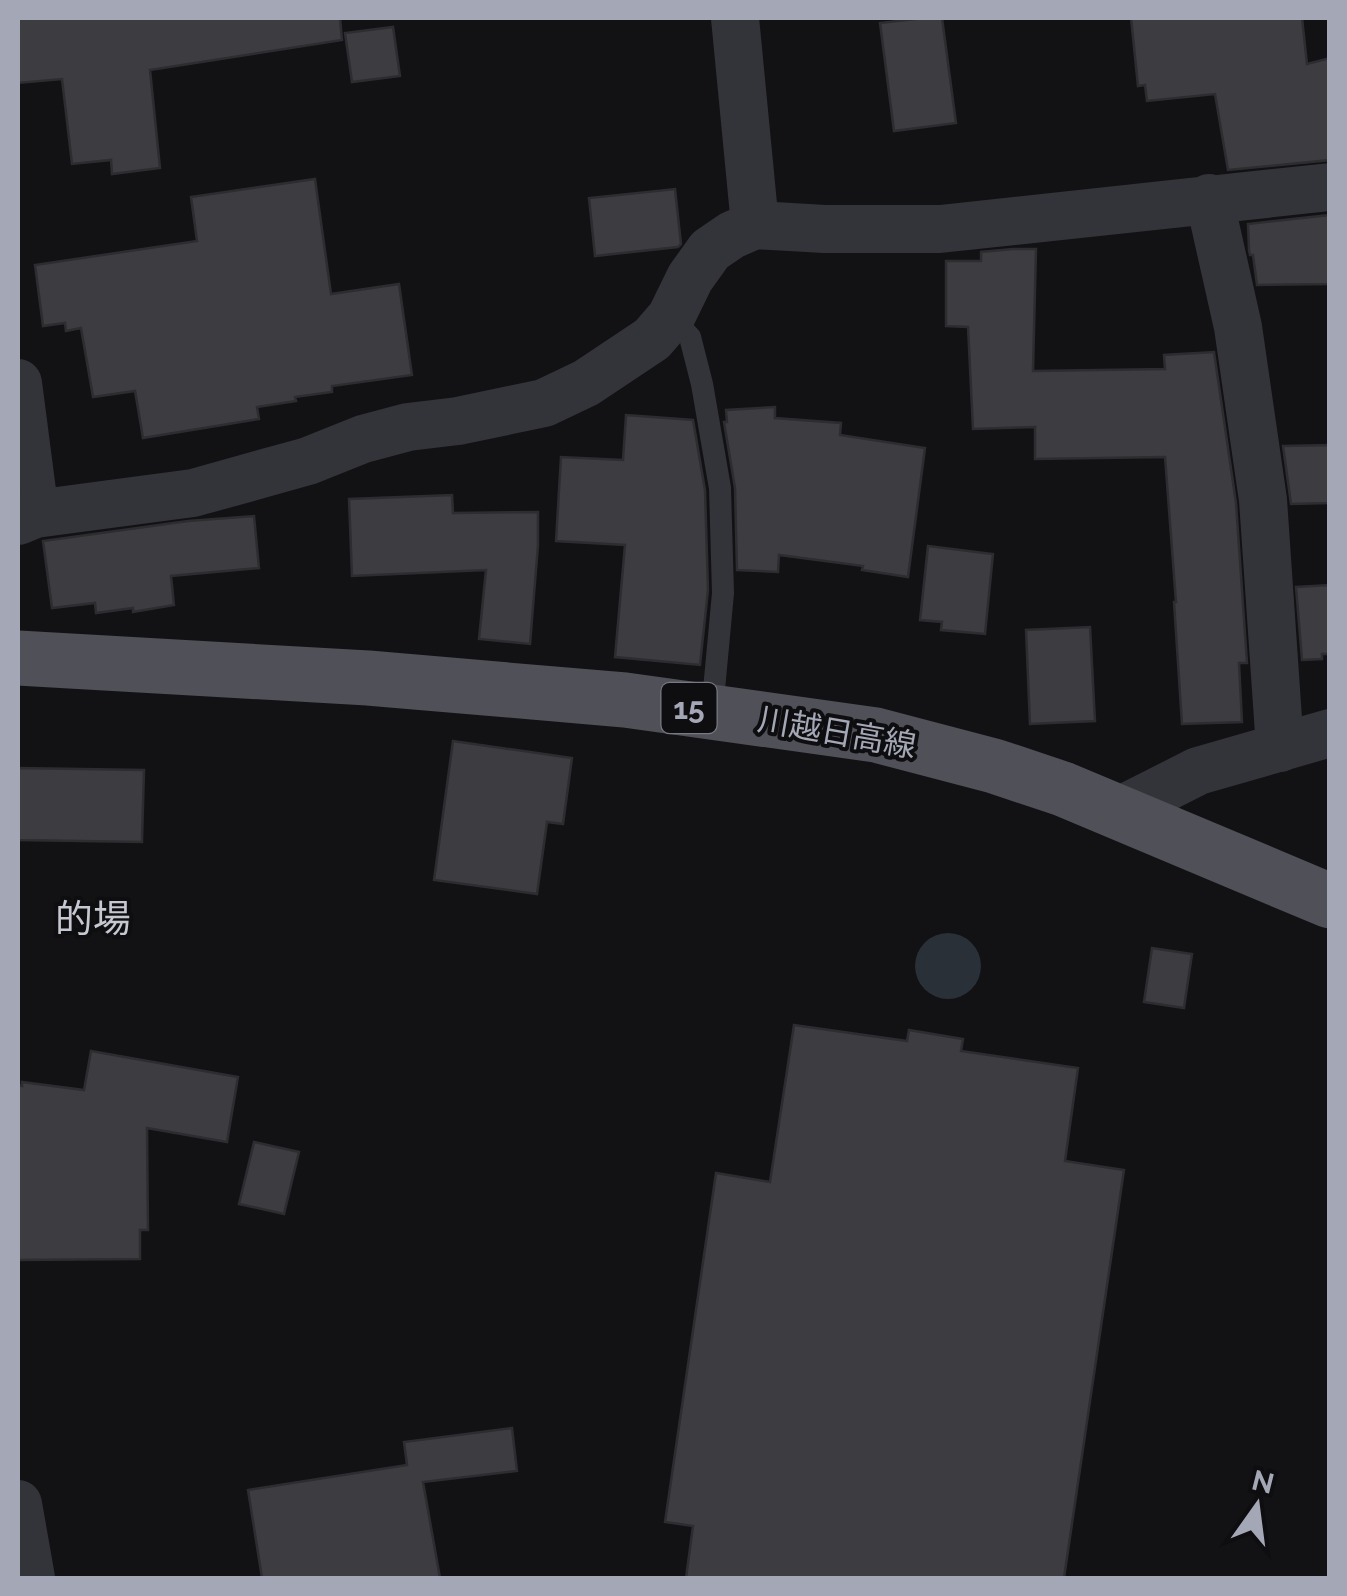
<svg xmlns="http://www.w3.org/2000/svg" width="1347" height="1596" viewBox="0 0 1347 1596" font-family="Raleway,'Noto Sans JP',sans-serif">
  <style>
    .water { fill: #293038 }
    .building { fill: #3d3c41; stroke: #2d2c30; stroke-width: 2.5 }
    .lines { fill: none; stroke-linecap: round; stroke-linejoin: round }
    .service { stroke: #333439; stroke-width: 22 }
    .minor { stroke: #333439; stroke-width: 48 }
    .primary { stroke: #4f5058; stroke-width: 55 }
    .labels { text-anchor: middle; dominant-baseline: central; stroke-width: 8; stroke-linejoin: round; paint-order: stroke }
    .shield { fill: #0e0d0f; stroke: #777983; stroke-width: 2.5 }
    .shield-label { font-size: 30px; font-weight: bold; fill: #a4a7b5 }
    .street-label { font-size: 32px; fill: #a4a7b5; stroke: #0e0d0f }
    .quarter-label { font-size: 38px; fill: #c5c7d1; stroke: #0e0d0f }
  </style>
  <rect width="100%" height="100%" fill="#121214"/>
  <!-- water -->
  <circle class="water" cx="948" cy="966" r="33"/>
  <!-- building -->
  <g class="building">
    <polygon points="18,18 340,18 342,40 150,70 160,168 112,174 111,160 72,164 62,79 18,83"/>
    <polygon points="924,18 942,18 956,123 894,131 880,23"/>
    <polygon points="1131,18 1302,18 1307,64 1330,58 1330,160 1228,170 1215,94 1147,101 1145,85 1138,86"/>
    <polygon points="393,27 400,76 352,82 345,33"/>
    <polygon points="315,179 331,294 399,284 412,375 332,386 332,392 295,397 296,401 257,407 259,419 143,438 135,391 93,397 81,328 66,331 65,323 43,326 35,265 197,241 191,197"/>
    <polygon points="675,189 681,244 678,247 595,256 589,198"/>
    <polygon points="1330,215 1330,284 1257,285 1253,255 1250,255 1249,250 1248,224"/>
    <polygon points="1013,249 1036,249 1033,371 1165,369 1164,355 1214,352 1236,503 1247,663 1239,663 1242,722 1182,724 1174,602 1176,602 1165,457 1035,459 1035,427 973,429 968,327 946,326 946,261 981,261 981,252"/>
    <polygon points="775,407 775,418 841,423 840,435 925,448 908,577 862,570 863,566 779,555 778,572 737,570 735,488 724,422 727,422 726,410"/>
    <polygon points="626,415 693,420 705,490 708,590 700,665 615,657 625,545 556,541 561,457 623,460"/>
    <polygon points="1330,445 1330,503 1291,504 1283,446"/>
    <polygon points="452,495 453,513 538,512 538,545 530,644 479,639 486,570 352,576 349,499"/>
    <polygon points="254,516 259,568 171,576 174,605 133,612 133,608 96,613 95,603 52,608 43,541 188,521"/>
    <polygon points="928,546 993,554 985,634 941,630 942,622 920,620"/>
    <polygon points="1330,585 1330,654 1322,654 1322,659 1302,660 1296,587"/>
    <polygon points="1090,627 1095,721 1030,724 1026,630"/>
    <polygon points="453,741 572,758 563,824 547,822 537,894 434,880"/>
    <polygon points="18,768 144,770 142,842 18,840"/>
    <polygon points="1152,948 1192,954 1184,1008 1144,1002"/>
    <polygon points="794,1025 907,1041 909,1030 963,1039 961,1051 1078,1068 1065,1161 1124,1170 1064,1578 686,1578 693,1526 665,1522 716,1173 770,1182"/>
    <polygon points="91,1051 238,1077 227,1142 147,1128 148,1230 140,1230 140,1259 18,1260 18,1085 22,1086 22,1082 84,1090"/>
    <polygon points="254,1142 299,1152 284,1214 239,1204"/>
    <polygon points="512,1428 517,1471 423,1482 440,1578 262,1578 248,1490 407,1465 404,1442"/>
  </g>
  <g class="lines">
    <!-- service -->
    <polyline class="service" points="671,317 690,337 702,384 720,488 723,593 712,711"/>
    <!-- minor -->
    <g class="minor">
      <polyline points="735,18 755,225"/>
      <polyline points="1209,198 1238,327 1263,500 1280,748"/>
      <polyline points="18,383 35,514"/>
      <polyline points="18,521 35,514 193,493 308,461 363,439 408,427 458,421 544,403 586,383 652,339 671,317 690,278 710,250 732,235 755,225 825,229 940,229 1330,187"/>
      <polyline points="1117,812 1198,771 1330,733"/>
      <polyline points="18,1504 31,1578"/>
    </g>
    <!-- primary -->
    <polyline class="primary" points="18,658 368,678 625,700 876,735 994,766 1063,789 1330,901"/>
  </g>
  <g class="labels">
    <!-- shield labels -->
    <rect class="shield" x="661.5" y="683" width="55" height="50" rx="8"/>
    <g class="shield-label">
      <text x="689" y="708">15</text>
    </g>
    <!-- street labels -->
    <g class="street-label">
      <text transform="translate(837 732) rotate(10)">川越日高線</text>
    </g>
    <!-- quarter labels -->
    <g class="quarter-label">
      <text x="93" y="918">的場</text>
    </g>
  </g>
  <!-- border -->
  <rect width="1347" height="1596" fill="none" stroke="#a4a7b5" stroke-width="40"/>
  <!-- north arrow -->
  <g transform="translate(1257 1506) rotate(14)" stroke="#0e0d0f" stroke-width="8" paint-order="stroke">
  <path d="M0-8L18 38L0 25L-18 38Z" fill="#a4a7b5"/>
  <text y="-15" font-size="28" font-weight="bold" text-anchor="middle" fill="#a4a7b5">N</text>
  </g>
</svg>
